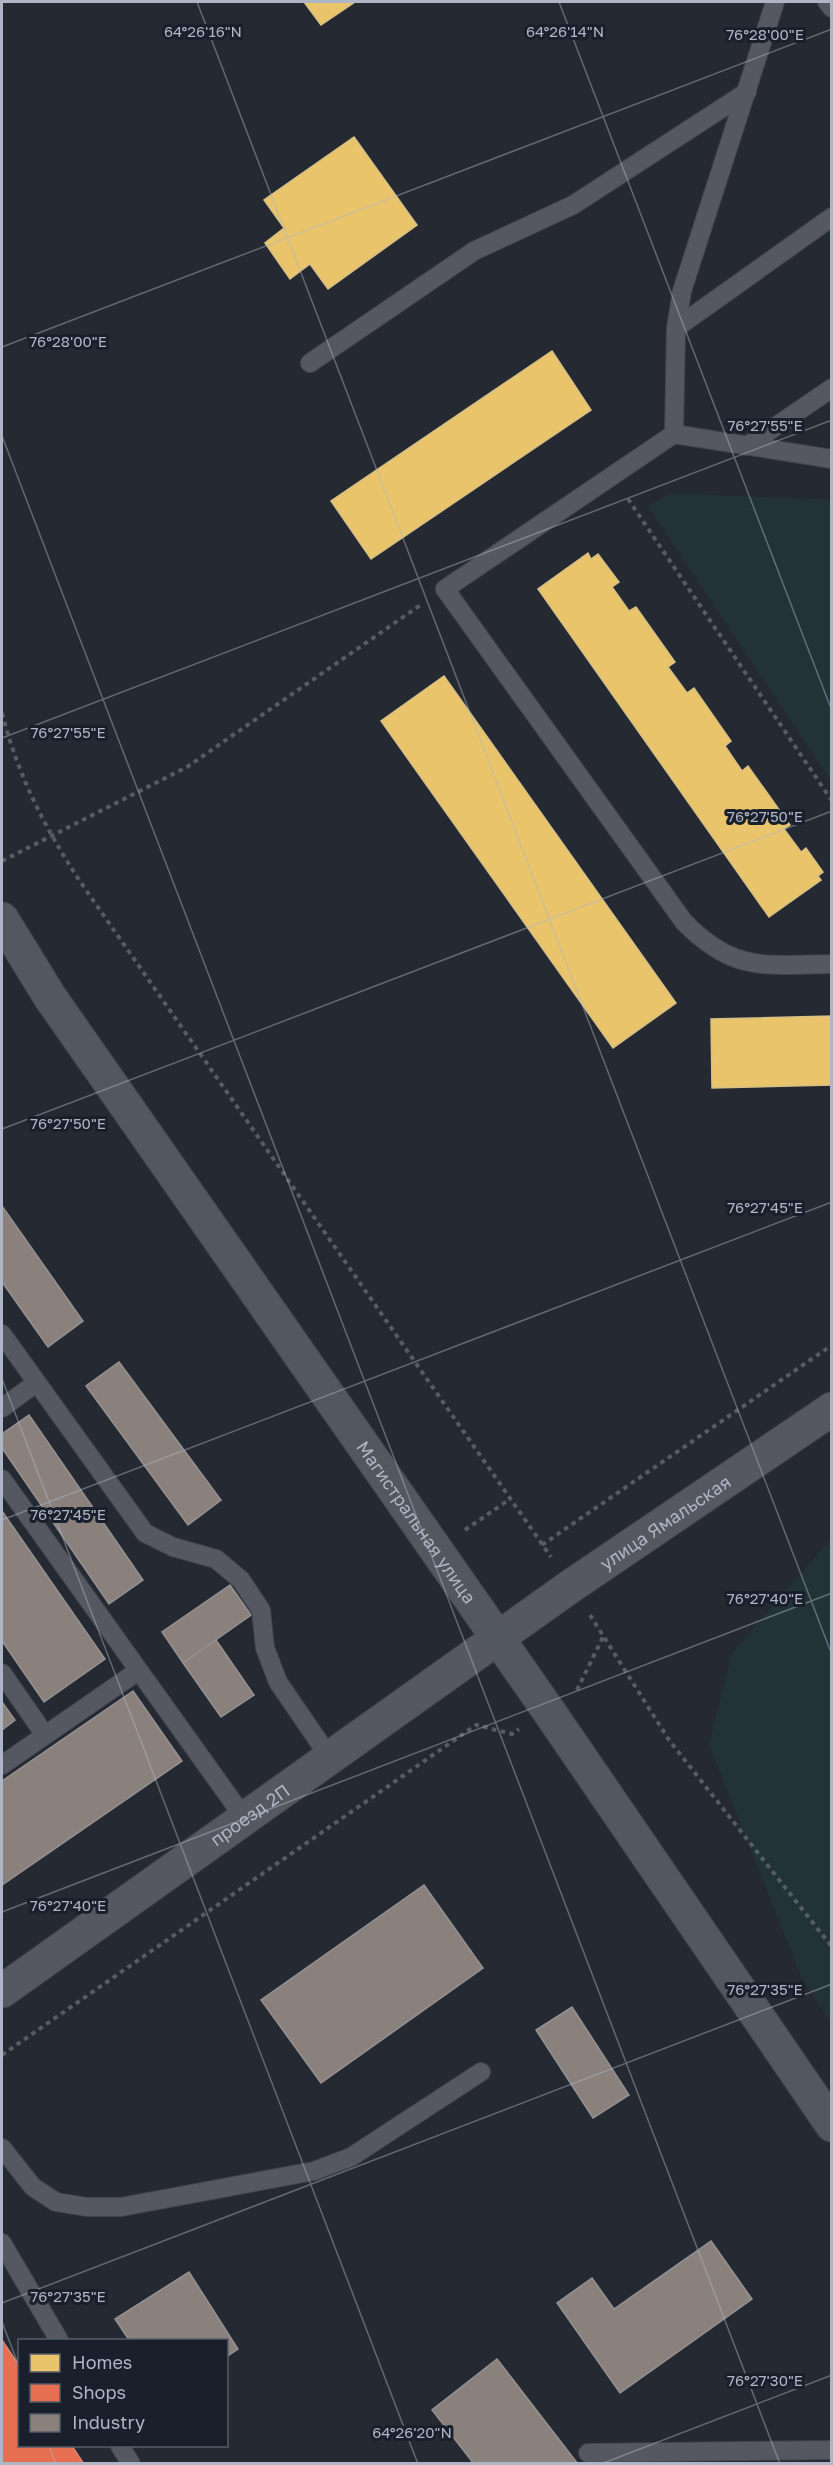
<svg xmlns="http://www.w3.org/2000/svg" width="833" height="2465" viewBox="0 0 833 2465" font-family="'Golos Text',sans-serif">
  <style>
    .green { fill: #223337 }
    .homes { fill: #e9c46a; stroke: #d7c085; stroke-width: 1.5 }
    .shops { fill: #e76f51; stroke: #d68474; stroke-width: 1.5 }
    .industry { fill: #8a817c; stroke: #959192; stroke-width: 1.5 }
    .lines { fill: none; stroke-linecap: round; stroke-linejoin: round }
    .lane-casing { stroke: #41444b; stroke-width: 20 }
    .street-casing { stroke: #41444b; stroke-width: 35 }
    .secondary-casing { stroke: #41444b; stroke-width: 35 }
    .path { stroke: #575c63; stroke-width: 4; stroke-dasharray: 4.5 4.5; stroke-linecap: butt }
    .lane { stroke: #555860; stroke-width: 18 }
    .street { stroke: #555860; stroke-width: 33 }
    .secondary { stroke: #53575f; stroke-width: 33 }
    .ticks { fill: none; stroke: #aeb5c5; stroke-width: 1.5; stroke-opacity: 0.45 }
    .labels { text-anchor: middle; dominant-baseline: central; stroke-width: 6; stroke-linejoin: round; paint-order: stroke }
    .street-label { font-size: 18px; fill: #aeb5c5; stroke: #19202c }
    .ticks-label { font-size: 15px; text-anchor: middle; fill: #aeb5c5; stroke: #19202c; stroke-width: 6; stroke-linejoin: round; paint-order: stroke }
  </style>
  <rect width="100%" height="100%" fill="#252932"/>
  <!-- green -->
  <g class="green">
    <polygon points="669,493 831,500 831,781 648,507"/>
    <polygon points="831,1539 831,2022 801,1977 709,1744 732,1653"/>
  </g>
  <!-- homes -->
  <g class="homes">
    <polygon points="304,2 355,2 321,25"/>
    <polygon points="354,137 417,225 328,289 310,264 290,279 265,243 284,228 264,200"/>
    <polygon points="552,351 591,410 371,559 331,501"/>
    <polygon points="588,553 591,559 598,554 619,582 612,587 629,611 636,607 675,662 668,667 687,693 694,688 731,741 725,746 742,771 748,766 790,825 784,829 801,852 806,848 823,872 818,876 821,880 769,917 538,589"/>
    <polygon points="444,676 676,1003 613,1048 381,721"/>
    <polygon points="832,1016 832,1085 712,1088 711,1019"/>
  </g>
  <!-- shops -->
  <polygon class="shops" points="2,2340 20,2367 20,2446 72,2446 84,2464 2,2464"/>
  <!-- industry -->
  <g class="industry">
    <polygon points="2,1206 83,1321 48,1347 2,1282"/>
    <polygon points="119,1362 221,1500 188,1525 86,1386"/>
    <polygon points="29,1415 143,1580 109,1604 2,1448 2,1434"/>
    <polygon points="2,1511 105,1659 44,1702 2,1641"/>
    <polygon points="230,1585 251,1615 183,1663 162,1632"/>
    <polygon points="216,1640 254,1695 221,1717 183,1663"/>
    <polygon points="133,1691 182,1761 2,1885 2,1781"/>
    <polygon points="2,1702 15,1720 2,1730"/>
    <polygon points="424,1885 483,1968 321,2083 261,2000"/>
    <polygon points="572,2007 629,2095 593,2118 536,2030"/>
    <polygon points="711,2241 752,2299 620,2393 557,2303 592,2278 614,2309"/>
    <polygon points="189,2272 238,2349 226,2357 226,2340 129,2340 115,2319"/>
    <polygon points="497,2359 578,2464 474,2464 432,2410"/>
  </g>
  <g class="lines">
    <defs>
      <g id="lane">
        <path d="M775,2L682,291L676,328L674,434L445,589L684,922C734,973 765,965 832,964"/>
        <polyline points="827,2 832,8"/>
        <polyline points="676,328 832,217"/>
        <polyline points="310,363 474,251 573,205 747,92"/>
        <polyline points="674,434 832,459"/>
        <polyline points="747,446 832,388"/>
        <polyline points="2,1334 145,1533 173,1547 216,1559 241,1580 261,1610 265,1648 278,1682 330,1758"/>
        <polyline points="2,1408 36,1383"/>
        <polyline points="2,1479 245,1819"/>
        <polyline points="2,1673 45,1735"/>
        <polyline points="2,1765 138,1671"/>
        <polyline points="2,2148 33,2187 56,2202 87,2207 121,2207 314,2171 351,2157 481,2072"/>
        <polyline points="2,2243 59,2340"/>
        <polyline points="120,2446 131,2464"/>
        <polyline points="588,2453 832,2450"/>
      </g>
      <g id="street">
        <path id="s1" d="M2,1991L571,1586L832,1409"/>
      </g>
      <g id="secondary">
        <path id="s2" d="M2,919L50,997L548,1710L832,2125"/>
      </g>
    </defs>
    <!-- lane casing -->
    <use href="#lane" class="lane-casing"/>
    <!-- street casing -->
    <use href="#street" class="street-casing"/>
    <!-- secondary casing -->
    <use href="#secondary" class="secondary-casing"/>
    <!-- path -->
    <g class="path">
      <polyline points="628,499 832,801"/>
      <path d="M2,713C19,778 43,824 79,880L551,1557"/>
      <polyline points="2,861 187,767 422,604"/>
      <polyline points="465,1530 510,1499"/>
      <polyline points="542,1545 832,1345"/>
      <polyline points="590,1615 669,1740 832,1947"/>
      <polyline points="577,1690 603,1637"/>
      <polyline points="2,2055 476,1725 512,1734 519,1729"/>
    </g>
    <!-- lane -->
    <use href="#lane" class="lane"/>
    <!-- street -->
    <use href="#street" class="street"/>
    <!-- secondary -->
    <use href="#secondary" class="secondary"/>
  </g>
  <!-- ticks -->
  <path class="ticks" d="M197,2L832,1655M559,2L832,711M2,347L832,29M2,436L780,2464M2,738L832,420M2,1129L832,811M2,1379L418,2464M2,1520L832,1202M2,1912L832,1593M2,2303L832,1984M2,2322L20,2369M49,2446L56,2464M601,2464L832,2375"/>
  <g class="labels">
    <!-- street labels -->
    <g class="street-label">
      <text stroke="none"><textPath href="#s2" startOffset="732">Магистральная улица</textPath></text>
      <text stroke="none"><textPath href="#s1" startOffset="812">улица Ямальская</textPath></text>
      <text stroke="none"><textPath href="#s1" startOffset="304">проезд 2П</textPath></text>
    </g>
  </g>
  <g class="ticks-label">
    <text x="203" y="37">64°26'16"N</text>
    <text x="565" y="37">64°26'14"N</text>
    <text x="765" y="40">76°28'00"E</text>
    <text x="68" y="347">76°28'00"E</text>
    <text x="765" y="431">76°27'55"E</text>
    <text x="68" y="738">76°27'55"E</text>
    <text x="765" y="822">76°27'50"E</text>
    <text x="68" y="1129">76°27'50"E</text>
    <text x="765" y="1213">76°27'45"E</text>
    <text x="68" y="1520">76°27'45"E</text>
    <text x="765" y="1604">76°27'40"E</text>
    <text x="68" y="1911">76°27'40"E</text>
    <text x="765" y="1995">76°27'35"E</text>
    <text x="68" y="2302">76°27'35"E</text>
    <text x="765" y="2386">76°27'30"E</text>
    <text x="412" y="2438">64°26'20"N</text>
  </g>
  <!-- border -->
  <rect width="833" height="2465" fill="none" stroke="#aeb5c5" stroke-width="6"/>
  <!-- legend -->
  <rect x="18" y="2339" width="210" height="108" fill="#19202c" stroke="#555c69" stroke-width="1.5"/>
  <rect x="30" y="2354" width="30" height="18" fill="#e9c46a" stroke="#555c69" stroke-width="1.5"/>
  <text x="72" y="2369" font-size="18" fill="#aeb5c5">Homes</text>
  <rect x="30" y="2384" width="30" height="18" fill="#e76f51" stroke="#555c69" stroke-width="1.5"/>
  <text x="72" y="2399" font-size="18" fill="#aeb5c5">Shops</text>
  <rect x="30" y="2414" width="30" height="18" fill="#8a817c" stroke="#555c69" stroke-width="1.5"/>
  <text x="72" y="2429" font-size="18" fill="#aeb5c5">Industry</text>
</svg>
